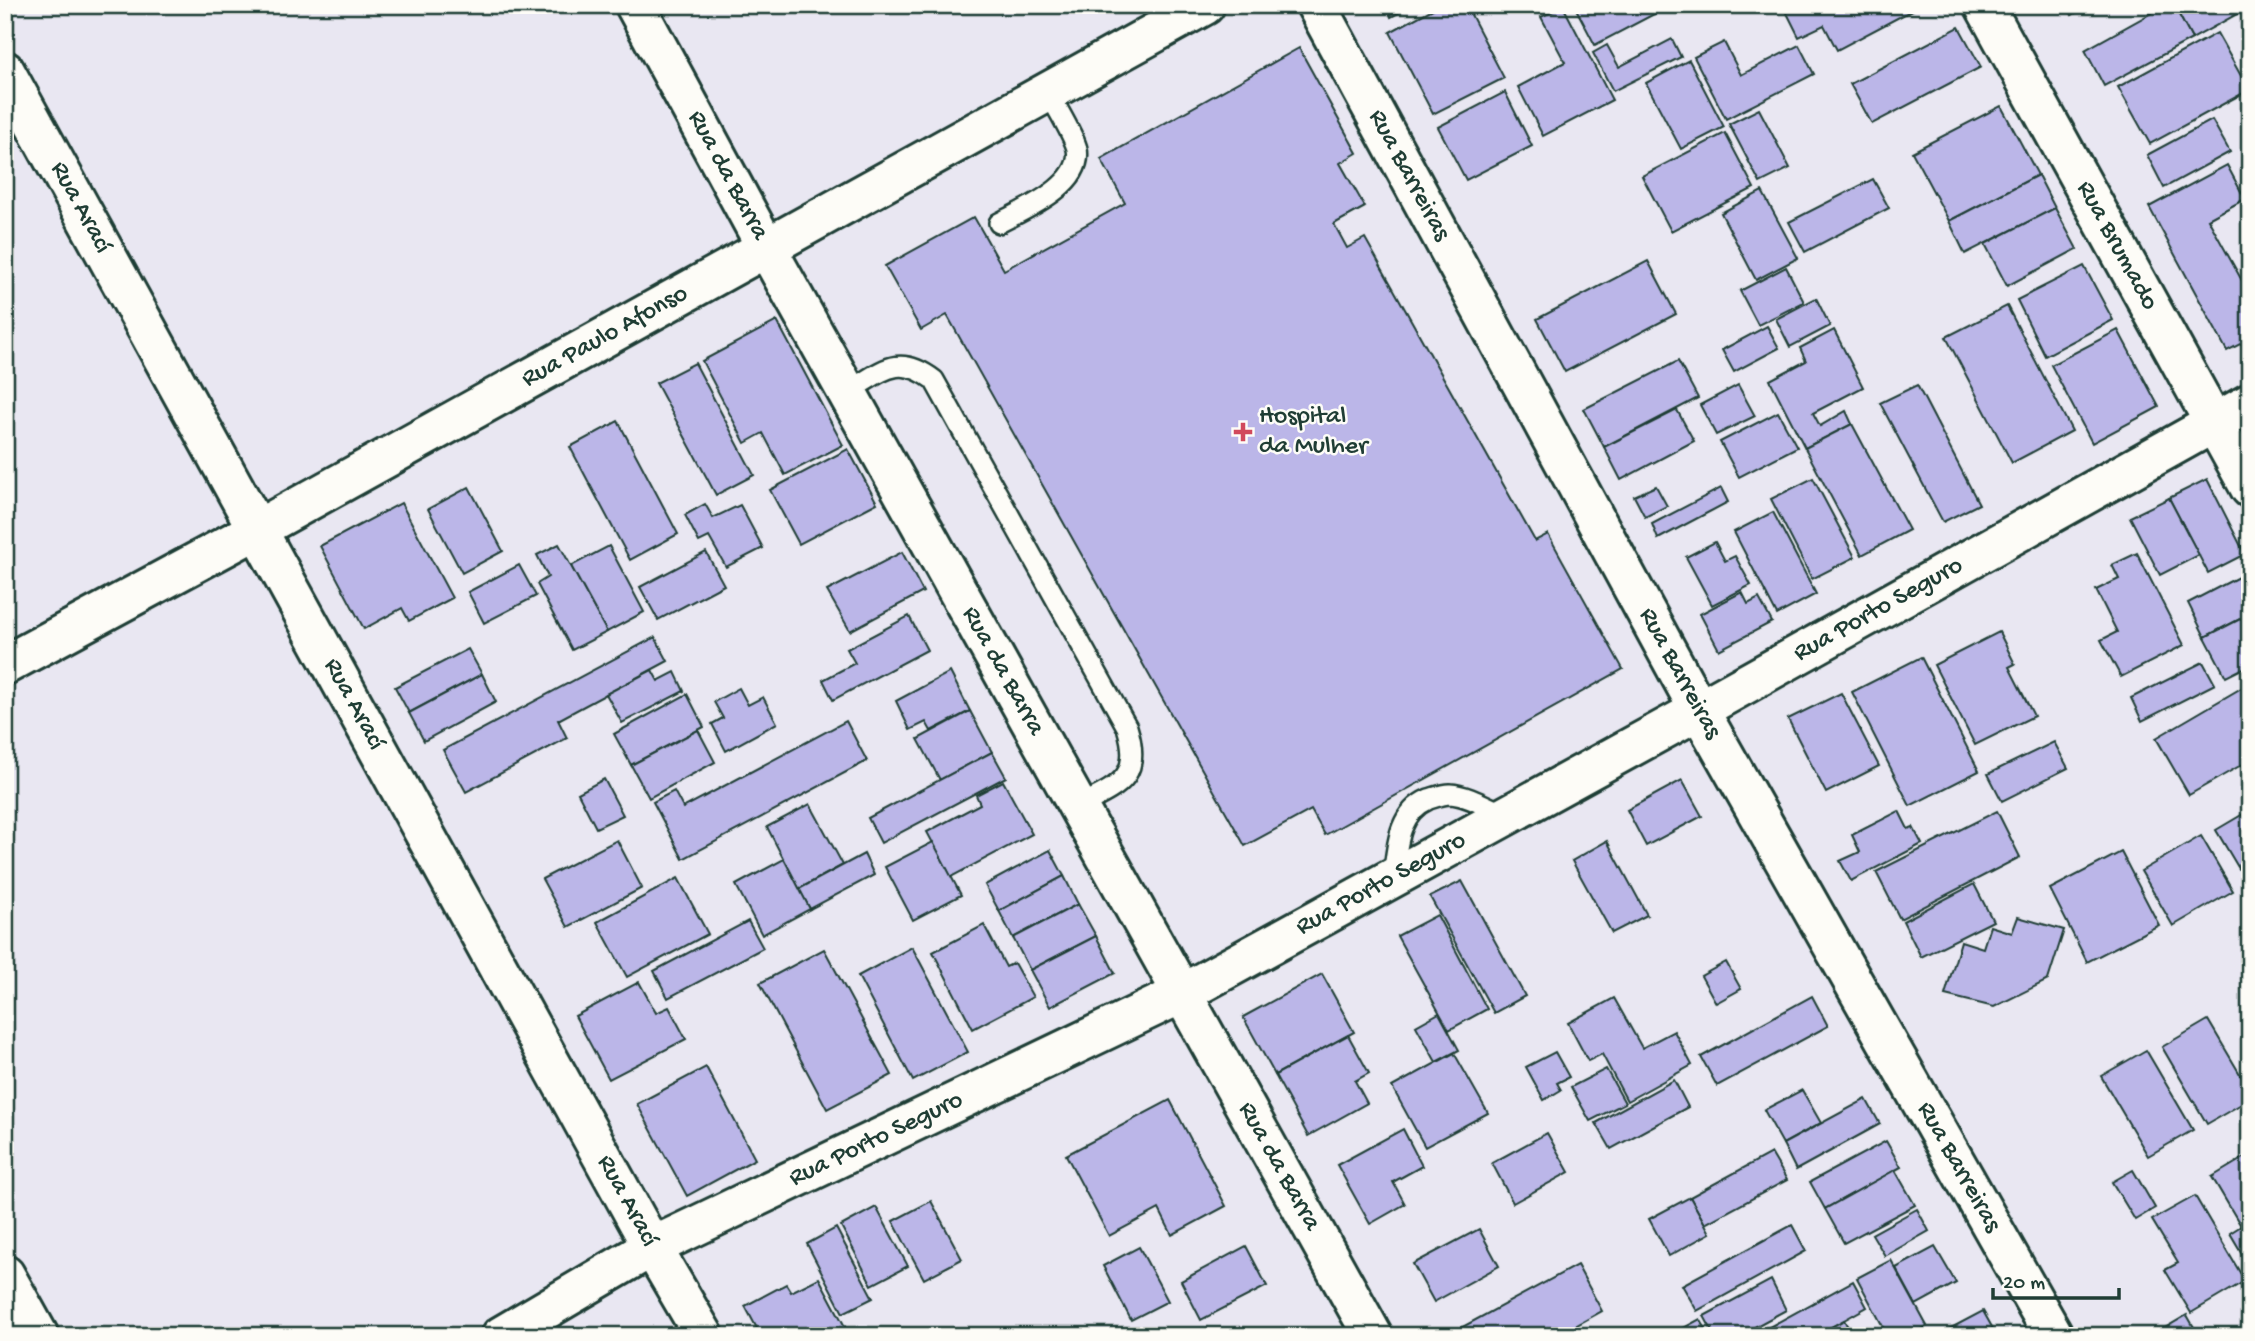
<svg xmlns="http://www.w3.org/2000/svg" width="2255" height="1341" viewBox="0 0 2255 1341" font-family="'Gochi Hand',sans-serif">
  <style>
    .building { fill: #bbb6e8; stroke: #1f3d34; stroke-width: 2 }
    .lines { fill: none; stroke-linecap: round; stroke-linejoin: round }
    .service-casing { stroke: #1f3d34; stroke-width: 24 }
    .minor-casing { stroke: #1f3d34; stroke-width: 44 }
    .service { stroke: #fdfcf7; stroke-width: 19 }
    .minor { stroke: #fdfcf7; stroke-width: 38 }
    .poi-dot { fill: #d1495b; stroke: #fdfcf7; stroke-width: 2.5 }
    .labels { text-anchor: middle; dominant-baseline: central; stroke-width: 5; stroke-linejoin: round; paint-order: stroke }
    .street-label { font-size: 26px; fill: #1f3d34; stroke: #fdfcf7 }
    .poi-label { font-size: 26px; fill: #1f3d34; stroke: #fdfcf7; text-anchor: start }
  </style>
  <rect width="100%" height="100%" fill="#e9e7f2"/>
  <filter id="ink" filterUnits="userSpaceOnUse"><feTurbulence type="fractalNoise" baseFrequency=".0143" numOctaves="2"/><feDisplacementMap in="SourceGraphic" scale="14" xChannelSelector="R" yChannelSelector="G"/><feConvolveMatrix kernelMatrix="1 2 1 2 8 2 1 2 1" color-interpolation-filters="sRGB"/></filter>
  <g filter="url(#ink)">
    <!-- building -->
    <g class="building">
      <polygon points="1386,5 1413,5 1391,17"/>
      <polygon points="1440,5 1466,5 1504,78 1433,114 1390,32"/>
      <polygon points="1574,5 1654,5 1658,12 1595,45"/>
      <polygon points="1783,5 1922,5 1837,50 1824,25 1799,37"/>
      <polygon points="2067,5 2090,5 2072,15"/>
      <polygon points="2166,5 2174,5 2192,39 2104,86 2085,50"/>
      <polygon points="2182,5 2250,5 2250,7 2192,39 2176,9"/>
      <polygon points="1563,6 1612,100 1543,136 1518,87 1565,62 1541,17"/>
      <polygon points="1959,27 1981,67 1872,124 1850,84"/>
      <polygon points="2217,33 2249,90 2150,144 2118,87"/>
      <polygon points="1672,39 1681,57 1613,91 1593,53 1607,45 1619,67"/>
      <polygon points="1724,42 1741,75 1799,45 1814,74 1726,119 1694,57"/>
      <polygon points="1299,48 1357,153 1340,163 1365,207 1334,224 1347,248 1365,238 1535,541 1548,534 1623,669 1325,835 1311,810 1245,846 947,315 921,330 885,266 974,217 1004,270 1125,203 1101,159"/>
      <polygon points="1689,60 1724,127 1681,149 1646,83"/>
      <polygon points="1505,92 1532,146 1466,180 1438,127"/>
      <polygon points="2001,106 2038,175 1949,221 1912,152"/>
      <polygon points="1759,109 1790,168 1760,183 1729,124"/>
      <polygon points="2212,120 2230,152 2164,188 2147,155"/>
      <polygon points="1725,133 1754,188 1671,231 1642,176"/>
      <polygon points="2250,159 2250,176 2243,163"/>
      <polygon points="2227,165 2245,199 2208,219 2250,295 2250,339 2227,351 2149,207"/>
      <polygon points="2038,175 2055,208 1965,254 1949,221"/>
      <polygon points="1873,179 1889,208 1805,252 1789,222"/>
      <polygon points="1762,191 1798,258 1756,280 1721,213"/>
      <polygon points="2055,208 2077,249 2007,286 1985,244"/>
      <polygon points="1648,261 1676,314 1565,372 1537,319"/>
      <polygon points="2084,266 2113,320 2045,356 2017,300"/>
      <polygon points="1786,267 1804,302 1758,325 1740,291"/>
      <polygon points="1816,298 1830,326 1790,347 1776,319"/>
      <polygon points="2007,306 2072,431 2012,463 1946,337"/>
      <polygon points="777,321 843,445 785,475 763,433 745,443 702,361"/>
      <polygon points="1767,326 1779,348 1734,372 1722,350"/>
      <polygon points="1834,330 1863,387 1813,413 1820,426 1846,411 1852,424 1805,448 1770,380 1806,361 1800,348"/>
      <polygon points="2118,330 2159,407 2092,443 2051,365"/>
      <polygon points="1678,361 1698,398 1604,447 1584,409"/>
      <polygon points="695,363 754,475 716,495 656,383"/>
      <polygon points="1738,385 1755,416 1716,435 1700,405"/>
      <polygon points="1917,385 1979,504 1943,522 1880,403"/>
      <polygon points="1677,410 1694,441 1621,480 1604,447"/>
      <polygon points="1778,412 1797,447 1739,477 1720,442"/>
      <polygon points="618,421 678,534 630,560 570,447"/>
      <polygon points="1852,424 1909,530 1862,555 1805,448"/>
      <polygon points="848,449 877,503 799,544 770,490"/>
      <polygon points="1813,478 1855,557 1812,579 1771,499"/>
      <polygon points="2207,479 2245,554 2208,573 2169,498"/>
      <polygon points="1656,486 1667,506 1645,517 1634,496"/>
      <polygon points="469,487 503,551 462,573 428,509"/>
      <polygon points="1721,488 1728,502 1658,539 1652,524"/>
      <polygon points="2169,498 2199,555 2160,575 2130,517"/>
      <polygon points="401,503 452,598 409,621 402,608 364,629 320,546"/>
      <polygon points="705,504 713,518 740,505 763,548 726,567 709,537 699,542 685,515"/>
      <polygon points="1773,512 1816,594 1777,615 1734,532"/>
      <polygon points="1715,542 1725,561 1735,556 1751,585 1712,605 1686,557"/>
      <polygon points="559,544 607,632 572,650 537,584 548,577 537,555"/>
      <polygon points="609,546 644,612 607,632 571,566"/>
      <polygon points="706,552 724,585 658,620 640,587"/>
      <polygon points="902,552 923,592 850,631 827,591"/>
      <polygon points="2137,553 2184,645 2121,677 2101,640 2117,632 2096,590 2119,579 2112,565"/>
      <polygon points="519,565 536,596 484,623 468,592"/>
      <polygon points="2250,571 2250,614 2205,637 2188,603"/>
      <polygon points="1742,592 1748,604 1759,598 1772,622 1719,650 1700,614"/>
      <polygon points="2250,614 2250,665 2226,677 2205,637"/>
      <polygon points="909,616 927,650 833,700 823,680 855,663 847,649"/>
      <polygon points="1999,632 2015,664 2009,667 2034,716 1975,745 1934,665"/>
      <polygon points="655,637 668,661 558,720 567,738 466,792 443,750"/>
      <polygon points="468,649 482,674 409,713 395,687"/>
      <polygon points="1921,657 1979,771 1910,806 1852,692"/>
      <polygon points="2203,662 2215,684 2142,721 2131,698"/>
      <polygon points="652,670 658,681 675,672 684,691 622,723 606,694"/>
      <polygon points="950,672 970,711 931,731 926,722 910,730 896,701"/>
      <polygon points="482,674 496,702 424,741 409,713"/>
      <polygon points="2250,683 2250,760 2189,795 2156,738"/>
      <polygon points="739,688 748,705 763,697 777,723 726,751 712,724 723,718 714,702"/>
      <polygon points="1841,693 1879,766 1826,793 1788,719"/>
      <polygon points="687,694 704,727 631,765 614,734"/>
      <polygon points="970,711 992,752 940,780 918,739"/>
      <polygon points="846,721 867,761 683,859 653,802 674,791 683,808"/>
      <polygon points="698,730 715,762 649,798 631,765"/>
      <polygon points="2054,742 2068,768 2002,801 1988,774"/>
      <polygon points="992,752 1006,777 881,843 868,818"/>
      <polygon points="604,779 623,815 596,828 578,793"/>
      <polygon points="1682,780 1702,816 1646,846 1627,810"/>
      <polygon points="1003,781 1032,834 951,877 927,832 980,804 976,795"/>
      <polygon points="810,804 843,865 799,889 767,827"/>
      <polygon points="2250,810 2250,883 2248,884 2216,830"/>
      <polygon points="1899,811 1908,829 1913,827 1922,844 1851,881 1840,861 1860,852 1852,835"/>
      <polygon points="1997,811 2020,857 1900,919 1876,872"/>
      <polygon points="2201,836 2233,891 2173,926 2141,871"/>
      <polygon points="617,840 642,888 568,927 542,879"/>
      <polygon points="1607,841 1647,915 1612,933 1572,861"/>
      <polygon points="933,842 961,895 913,920 885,867"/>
      <polygon points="1050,850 1064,876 999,911 985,885"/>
      <polygon points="2121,852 2159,925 2087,962 2050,889"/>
      <polygon points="864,854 874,875 810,909 799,889"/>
      <polygon points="784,859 810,909 762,935 736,885"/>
      <polygon points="1064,876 1078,904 1013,938 999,911"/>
      <polygon points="678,878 708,934 627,977 597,922"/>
      <polygon points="1462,881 1525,996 1494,1013 1430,897"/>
      <polygon points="1974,884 1993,921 1921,957 1903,921"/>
      <polygon points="1078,904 1096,936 1030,970 1013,938"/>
      <polygon points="1437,915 1487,1009 1449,1030 1397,936"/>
      <polygon points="2018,917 2064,930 2048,980 1994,1007 1945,995 1961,941 1983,948 1990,926 2012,933"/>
      <polygon points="748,921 763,948 668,998 654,971"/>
      <polygon points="984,925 1006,967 1014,963 1033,997 973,1029 933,952"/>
      <polygon points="1096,936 1115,973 1050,1007 1030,970"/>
      <polygon points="912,947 968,1052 913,1081 858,976"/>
      <polygon points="824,949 892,1075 827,1109 760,983"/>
      <polygon points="1726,962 1741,989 1716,1003 1701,976"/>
      <polygon points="1322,974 1354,1032 1275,1075 1243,1017"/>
      <polygon points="639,982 656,1013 669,1007 686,1039 609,1079 575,1016"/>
      <polygon points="1812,996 1828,1026 1717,1086 1701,1057"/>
      <polygon points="1614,998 1642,1048 1674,1031 1692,1065 1627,1101 1602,1054 1588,1061 1568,1023"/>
      <polygon points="1439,1013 1459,1050 1436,1062 1416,1026"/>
      <polygon points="2208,1020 2250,1091 2250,1099 2207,1124 2162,1047"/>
      <polygon points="1348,1035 1369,1073 1355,1081 1367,1103 1308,1136 1275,1075"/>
      <polygon points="2146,1050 2193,1130 2148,1156 2101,1076"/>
      <polygon points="1555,1052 1569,1077 1557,1083 1561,1090 1544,1100 1526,1067"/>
      <polygon points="1454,1053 1488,1113 1425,1147 1392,1087"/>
      <polygon points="706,1067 755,1159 687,1196 637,1104"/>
      <polygon points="1606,1069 1625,1103 1590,1121 1571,1087"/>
      <polygon points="1674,1080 1688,1107 1611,1149 1596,1123"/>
      <polygon points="1802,1090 1821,1123 1783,1144 1764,1110"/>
      <polygon points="1866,1099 1880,1124 1796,1170 1783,1144"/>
      <polygon points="1170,1100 1226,1206 1172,1235 1159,1209 1109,1236 1066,1155"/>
      <polygon points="1403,1129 1422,1166 1393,1182 1405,1204 1370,1224 1337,1165"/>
      <polygon points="1547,1133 1569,1172 1513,1203 1492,1163"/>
      <polygon points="1886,1141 1901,1167 1825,1209 1810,1182"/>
      <polygon points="1771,1153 1787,1180 1705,1224 1690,1197"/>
      <polygon points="2247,1156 2250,1159 2250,1267 2230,1233 2241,1226 2212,1177"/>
      <polygon points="1895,1170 1915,1205 1844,1243 1825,1209"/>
      <polygon points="2133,1170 2155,1208 2135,1220 2112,1182"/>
      <polygon points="2195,1196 2245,1281 2191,1313 2165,1270 2178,1263 2152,1220"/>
      <polygon points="1690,1197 1710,1233 1669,1256 1649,1219"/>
      <polygon points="931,1201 962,1259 924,1279 893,1221"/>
      <polygon points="876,1207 908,1266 872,1285 841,1226"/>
      <polygon points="1917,1209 1929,1231 1885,1256 1872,1234"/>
      <polygon points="1792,1225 1806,1251 1697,1311 1682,1285"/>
      <polygon points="836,1228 873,1298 843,1313 807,1244"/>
      <polygon points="1479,1229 1499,1266 1434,1302 1413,1264"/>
      <polygon points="1246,1246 1267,1286 1201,1320 1181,1281"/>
      <polygon points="1139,1247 1168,1301 1131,1320 1103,1266"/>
      <polygon points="1935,1247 1956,1283 1916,1305 1896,1268"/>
      <polygon points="1891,1260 1927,1326 1910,1336 1888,1336 1857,1278"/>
      <polygon points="1577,1265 1602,1311 1557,1336 1460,1336 1457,1330"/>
      <polygon points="819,1278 850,1336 761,1336 745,1306 786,1284 791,1292"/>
      <polygon points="1771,1280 1786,1310 1738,1336 1715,1336 1704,1316"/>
      <polygon points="1853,1281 1867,1307 1844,1320 1815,1336 1753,1336"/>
      <polygon points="1983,1311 1997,1336 1936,1336"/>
      <polygon points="2187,1315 2199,1336 2169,1336 2165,1328"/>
      <polygon points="1700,1319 1710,1336 1669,1336"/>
      <polygon points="1844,1320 1853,1336 1815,1336"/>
    </g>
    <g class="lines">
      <defs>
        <g id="service">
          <path d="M999,223C1023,210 1084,185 1077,149C1074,135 1055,106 1048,91"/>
          <path d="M847,392C882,372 897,352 934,380L1127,727C1143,778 1118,786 1079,806"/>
          <path d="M1393,878C1397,848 1397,813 1429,799C1436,797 1443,794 1450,794C1468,795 1489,808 1506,815"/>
        </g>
        <g id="minor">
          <path id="s1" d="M635,5L766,247L1373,1336"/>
          <path id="s2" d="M1316,5L1699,710L2054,1336"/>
          <path id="s3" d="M1984,5L2250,488"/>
          <path id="s4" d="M5,71L652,1247L704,1336"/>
          <path id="s5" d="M5,665L256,530L1205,5"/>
          <polyline points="5,1275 39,1336"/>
          <path id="s6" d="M501,1336L652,1247L1183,993L1699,710L2250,403"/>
        </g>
      </defs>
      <!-- service casing -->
      <use href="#service" class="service-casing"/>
      <!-- minor casing -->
      <use href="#minor" class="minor-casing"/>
      <!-- service -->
      <use href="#service" class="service"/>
      <!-- minor -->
      <use href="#minor" class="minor"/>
    </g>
  </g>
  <!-- markers -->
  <path class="poi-dot" d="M1239.5 421.5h7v7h7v7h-7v7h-7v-7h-7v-7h7z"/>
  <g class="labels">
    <!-- street labels -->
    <g class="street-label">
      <text stroke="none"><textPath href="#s1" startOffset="194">Rua da Barra</textPath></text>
      <text stroke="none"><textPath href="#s2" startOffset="194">Rua Barreiras</textPath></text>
      <text stroke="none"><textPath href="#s4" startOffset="156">Rua Arací</textPath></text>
      <text stroke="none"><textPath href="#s3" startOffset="275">Rua Brumado</textPath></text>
      <text stroke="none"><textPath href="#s5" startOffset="684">Rua Paulo Afonso</textPath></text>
      <text stroke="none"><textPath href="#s6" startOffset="1558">Rua Porto Seguro</textPath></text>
      <text stroke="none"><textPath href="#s1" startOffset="761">Rua da Barra</textPath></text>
      <text stroke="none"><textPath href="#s2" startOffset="761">Rua Barreiras</textPath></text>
      <text stroke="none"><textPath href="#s4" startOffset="723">Rua Arací</textPath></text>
      <text stroke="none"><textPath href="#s6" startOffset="990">Rua Porto Seguro</textPath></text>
      <text stroke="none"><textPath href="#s6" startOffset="424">Rua Porto Seguro</textPath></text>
      <text stroke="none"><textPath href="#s1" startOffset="1328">Rua da Barra</textPath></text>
      <text stroke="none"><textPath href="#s2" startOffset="1328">Rua Barreiras</textPath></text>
      <text stroke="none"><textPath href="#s4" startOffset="1290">Rua Arací</textPath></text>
    </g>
    <!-- poi labels -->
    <g class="poi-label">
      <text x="1259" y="417">Hospital<tspan x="1259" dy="30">da Mulher</tspan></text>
    </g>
  </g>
  <!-- margin -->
  <rect width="2255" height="1341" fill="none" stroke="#fdfcf7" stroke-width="28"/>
  <rect x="14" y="14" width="2227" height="1313" fill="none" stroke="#1f3d34" stroke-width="2.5" filter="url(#ink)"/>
  <!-- scale -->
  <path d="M1993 1288v10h126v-10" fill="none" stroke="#1f3d34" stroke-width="3.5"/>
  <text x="2003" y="1288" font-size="21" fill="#1f3d34" stroke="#fdfcf7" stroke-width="5" paint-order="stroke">20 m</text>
</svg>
